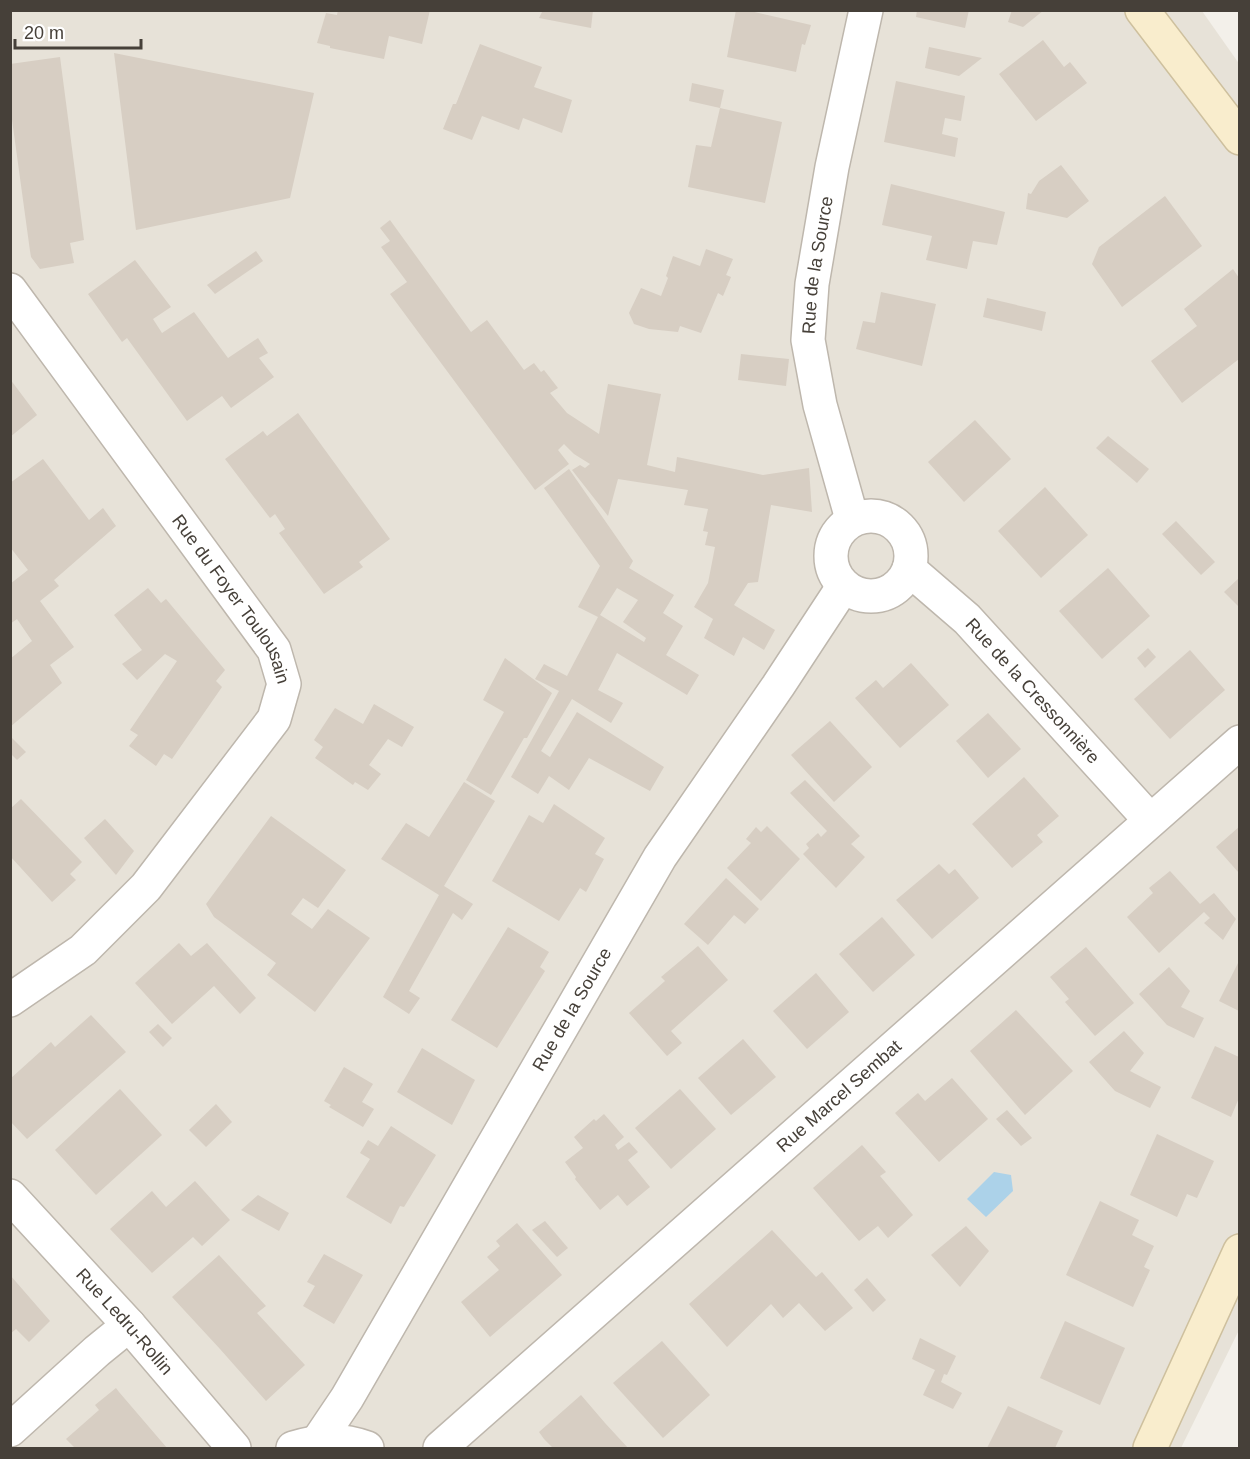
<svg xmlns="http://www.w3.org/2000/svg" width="1250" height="1459" viewBox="0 0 1250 1459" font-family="Helvetica,sans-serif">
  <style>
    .residential { fill: #e7e2d8 }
    .water { fill: #acd2e9 }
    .building { fill: #d7cec3; fill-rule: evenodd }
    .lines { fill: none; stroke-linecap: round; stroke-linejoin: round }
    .street-casing { stroke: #beb7ad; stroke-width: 36 }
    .secondary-casing { stroke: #cec09e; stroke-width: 36 }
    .street { stroke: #fff; stroke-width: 33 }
    .secondary { stroke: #f9edcd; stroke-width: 33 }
    .labels { text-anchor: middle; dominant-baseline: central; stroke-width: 6; stroke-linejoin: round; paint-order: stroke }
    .street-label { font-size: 18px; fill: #464039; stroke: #fff }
  </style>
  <rect width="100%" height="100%" fill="#f3f0ea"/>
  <!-- residential -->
  <polygon class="residential" points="10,11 1202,11 1240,65 1240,1328 1181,1448 11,1448"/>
  <!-- water -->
  <polygon class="water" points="994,1172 1011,1175 1013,1191 986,1217 967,1199"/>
  <!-- building -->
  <g class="building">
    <polygon points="338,10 430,10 422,44 389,36 384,59 330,48 330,46 317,43 326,13 337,15"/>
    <polygon points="543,10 593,10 591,28 539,18"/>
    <polygon points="736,10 746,10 811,25 805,45 802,44 796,72 727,57"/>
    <polygon points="917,10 969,10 965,28 916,17"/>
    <polygon points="1012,10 1044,10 1023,27 1008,22"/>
    <polygon points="1043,40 1064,67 1070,62 1087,83 1036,121 999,74"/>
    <polygon points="480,44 542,67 534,87 572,100 562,133 523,118 519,130 482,116 472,140 443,129 453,104 456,104"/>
    <polygon points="929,47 982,58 959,76 925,68"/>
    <polygon points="114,53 314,93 290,198 136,230"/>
    <polygon points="60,57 84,240 70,243 74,263 40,269 31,257 30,251 10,105 10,64"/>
    <polygon points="896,81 965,96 961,121 945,118 942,134 958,138 955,157 884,142"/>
    <polygon points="692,83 724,90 720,108 689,101"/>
    <polygon points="720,108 782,122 765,203 688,187 696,145 711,147"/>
    <polygon points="1061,165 1089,201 1067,218 1026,209 1028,193 1031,194 1039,181"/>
    <polygon points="891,184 1005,212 997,245 973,241 967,269 926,260 932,236 882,225"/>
    <polygon points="1165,196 1202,246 1122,307 1092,264 1099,247"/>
    <polygon points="390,220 471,332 487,320 524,370 534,363 541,372 544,370 558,388 550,393 567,413 599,434 608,384 661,394 647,465 675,472 677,457 763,475 809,468 812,512 771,505 758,582 748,583 734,605 775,630 764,650 743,637 734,656 704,638 713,619 694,607 708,583 715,547 705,545 708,532 703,531 708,509 684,505 688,490 618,479 608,516 572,470 580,465 585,468 590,464 574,454 564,444 558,450 569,464 535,490 390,294 407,282 381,247 390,241 380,228"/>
    <polygon points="706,249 733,259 726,275 731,277 723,296 718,293 701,333 680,326 678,332 649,329 634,324 629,313 641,288 661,296 668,278 666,276 673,256 700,266"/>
    <polygon points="256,251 263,261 215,294 207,285"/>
    <polygon points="135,260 171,307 153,319 162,333 194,312 228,358 258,338 268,353 259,358 274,377 231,408 222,396 187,421 127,338 122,342 88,294"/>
    <polygon points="1233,269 1239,278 1239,359 1182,403 1151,361 1197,326 1184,309"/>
    <polygon points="881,292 936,304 922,366 856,349 863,321 875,323"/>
    <polygon points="987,298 1046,312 1042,331 983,317"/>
    <polygon points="741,354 789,359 786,386 738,380"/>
    <polygon points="10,379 37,415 10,437"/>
    <polygon points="298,413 390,539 359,562 363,567 324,594 279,533 285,529 275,514 270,518 225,459 263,431 267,436"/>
    <polygon points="975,420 1011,459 964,502 928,462"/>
    <polygon points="1108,436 1149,469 1137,483 1096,448"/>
    <polygon points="43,459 89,520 103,508 116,526 54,580 59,586 40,601 74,647 50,665 62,683 10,727 10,659 32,641 17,619 10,624 10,584 28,570 10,547 10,483"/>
    <path d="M569,469L633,561L629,568L674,595L663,613L683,626L666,655L699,675L687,695L617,653L598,690L623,703L611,723L572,699L541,751L550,757L577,712L664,767L650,791L589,758L569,790L549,776L538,794L511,777L559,691L535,679L544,664L567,676L598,617L578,607L600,566L544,488ZM617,588L638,600L623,622L646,638L644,642L600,615Z"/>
    <polygon points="1045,487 1088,535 1041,578 998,531"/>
    <polygon points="1176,521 1215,562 1201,575 1162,534"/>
    <polygon points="1108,568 1150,616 1102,659 1059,611"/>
    <polygon points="1239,578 1239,607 1224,592"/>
    <polygon points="148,588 161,603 166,599 225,670 216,681 222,687 172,759 164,754 156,766 129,746 138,735 130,730 177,661 165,654 137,680 122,664 142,650 114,615"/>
    <polygon points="1148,648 1156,657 1145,668 1137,658"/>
    <polygon points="1190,650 1225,690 1170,739 1134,699"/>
    <polygon points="505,658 552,693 527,738 524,738 491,795 466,780 504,712 483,700"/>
    <polygon points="911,663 949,705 900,748 855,698 876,680 883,688"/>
    <polygon points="374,704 414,727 402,747 388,739 369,765 381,774 368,790 355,782 353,785 315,758 323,747 314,740 335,708 363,724"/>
    <polygon points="988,713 1021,749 988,778 956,741"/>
    <polygon points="830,721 872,767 834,802 791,755"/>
    <polygon points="12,738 26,752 17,760 10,753"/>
    <polygon points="1024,777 1059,816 1037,835 1043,842 1012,868 972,824"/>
    <polygon points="805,780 860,836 851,844 865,857 836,888 803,854 809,848 806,844 818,833 821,837 827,831 790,793"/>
    <polygon points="464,782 495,801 444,886 473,904 462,920 453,913 409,991 420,998 409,1014 383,997 439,895 381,859 406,823 429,837"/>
    <polygon points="21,799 82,862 70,874 76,880 52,902 10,856 10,809"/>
    <polygon points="554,804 605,838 595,854 604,859 586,892 580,888 559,921 492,881 529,815 543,823"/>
    <polygon points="271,816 346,870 318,908 303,898 291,914 312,929 328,909 370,938 315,1012 267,975 276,963 214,917 206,904"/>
    <polygon points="105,819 134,851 116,875 84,838"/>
    <polygon points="767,826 800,859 761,901 727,868 751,843 746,839 756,827 761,832"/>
    <polygon points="1239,827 1239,873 1216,847"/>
    <polygon points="939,864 949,874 955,869 979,898 932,939 896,900"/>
    <polygon points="1170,871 1200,904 1214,893 1236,919 1223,940 1204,923 1210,918 1204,912 1159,953 1127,917 1153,893 1149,888"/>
    <polygon points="726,878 759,909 745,924 734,915 708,945 684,924"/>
    <polygon points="882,917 915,955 873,992 839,954"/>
    <polygon points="508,927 549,952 540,967 545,971 497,1048 451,1020"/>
    <polygon points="179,943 191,956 207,943 256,998 240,1014 214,986 172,1024 135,983"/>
    <polygon points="698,946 728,980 671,1031 682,1043 667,1056 629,1013 665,981 661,977"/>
    <polygon points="1086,947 1134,1003 1095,1036 1065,1002 1069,999 1050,977"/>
    <polygon points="1239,961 1239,1011 1219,1001"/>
    <polygon points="1169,967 1190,991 1181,1007 1204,1018 1194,1038 1167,1025 1139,994"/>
    <polygon points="816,973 849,1012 807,1049 773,1011"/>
    <polygon points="1016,1010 1073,1071 1025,1115 970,1051"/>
    <polygon points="91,1015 126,1052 27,1139 10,1121 10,1079 51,1042 55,1047"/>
    <polygon points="158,1024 172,1038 163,1047 149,1032"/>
    <polygon points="1124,1031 1144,1053 1130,1071 1161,1087 1150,1108 1115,1091 1089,1062"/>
    <polygon points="743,1039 776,1077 731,1115 698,1078"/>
    <polygon points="1215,1046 1239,1057 1239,1098 1231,1117 1191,1098"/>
    <polygon points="422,1048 475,1080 452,1125 397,1092"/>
    <polygon points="344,1067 373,1084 362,1102 374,1109 363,1127 329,1107 331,1105 324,1101"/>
    <polygon points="952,1078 988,1119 939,1162 895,1113 918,1093 925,1101"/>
    <polygon points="120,1089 162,1135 96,1195 55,1150"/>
    <polygon points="680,1089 716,1129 671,1169 635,1128"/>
    <polygon points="216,1104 232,1122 206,1147 189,1130"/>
    <polygon points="1007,1110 1032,1138 1021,1146 996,1119"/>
    <polygon points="604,1114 624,1137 615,1145 618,1150 629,1142 638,1152 628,1160 650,1187 627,1206 618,1195 600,1210 575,1179 576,1177 565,1162 583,1148 574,1137 594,1119 596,1121"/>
    <polygon points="391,1126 436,1155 404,1207 400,1206 391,1224 346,1197 370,1159 360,1153 368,1140 378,1146"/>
    <polygon points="1157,1134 1214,1161 1197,1198 1187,1194 1177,1217 1130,1195"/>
    <polygon points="862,1145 886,1172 880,1176 913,1215 888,1238 878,1226 859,1241 813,1188"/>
    <polygon points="195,1181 230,1220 202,1246 193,1237 152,1273 110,1229 152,1191 166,1207"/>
    <polygon points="258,1195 289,1213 279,1231 241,1210"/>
    <polygon points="1100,1201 1139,1220 1132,1235 1154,1246 1144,1267 1150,1270 1133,1307 1066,1275"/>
    <polygon points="545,1221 568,1248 557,1257 532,1230"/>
    <polygon points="517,1223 562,1275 490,1337 461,1302 499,1270 487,1257 500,1246 496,1241"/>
    <polygon points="966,1226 989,1251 960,1287 931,1255"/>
    <polygon points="772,1230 816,1277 822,1272 853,1308 825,1331 799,1303 783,1318 771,1304 727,1347 689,1304"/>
    <polygon points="324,1254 363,1275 334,1324 303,1306 315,1286 307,1282"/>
    <polygon points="219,1255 266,1306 257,1313 305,1365 266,1401 220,1349 172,1297"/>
    <polygon points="10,1275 50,1321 29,1342 16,1329 10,1334"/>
    <polygon points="867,1278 886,1300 873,1312 854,1290"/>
    <polygon points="1065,1321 1125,1348 1100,1405 1040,1378"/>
    <polygon points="920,1338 956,1356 947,1375 944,1374 941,1382 962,1393 953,1409 923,1395 935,1370 912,1359"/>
    <polygon points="662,1341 710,1395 663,1438 613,1383"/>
    <polygon points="116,1388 119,1392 167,1448 75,1448 66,1439 99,1410 95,1405"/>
    <polygon points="581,1395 605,1423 628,1448 553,1448 544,1439 539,1432"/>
    <polygon points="1008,1406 1063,1431 1055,1448 987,1448"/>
  </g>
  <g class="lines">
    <defs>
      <g id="street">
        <path id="s1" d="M10,290L274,650L284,684L274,719L146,887L83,950L10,1000"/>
        <circle cx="871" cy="556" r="40"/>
        <path id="s2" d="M852,519L820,405L808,340L812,284L832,167L866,10"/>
        <path id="s3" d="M909,569L967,619L1150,820"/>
        <path id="s4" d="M10,1196L129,1325L234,1448"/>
        <polyline points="10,1430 97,1351 129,1325"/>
        <path id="s5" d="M318,1441L347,1398L660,857L778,686L843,587"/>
        <path d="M293,1448C321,1440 340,1438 367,1448"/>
        <path id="s6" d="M440,1448L1240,742"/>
      </g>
      <g id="secondary">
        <polyline points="1142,10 1240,138"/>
        <polyline points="1150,1448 1240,1251"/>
      </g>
    </defs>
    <!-- street casing -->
    <use href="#street" class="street-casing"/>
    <!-- secondary casing -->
    <use href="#secondary" class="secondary-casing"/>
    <!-- street -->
    <use href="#street" class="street"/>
    <!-- secondary -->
    <use href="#secondary" class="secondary"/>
  </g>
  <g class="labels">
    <!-- street labels -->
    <g class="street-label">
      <text stroke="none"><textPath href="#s2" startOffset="260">Rue de la Source</textPath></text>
      <text stroke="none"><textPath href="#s1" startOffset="381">Rue du Foyer Toulousain</textPath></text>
      <text stroke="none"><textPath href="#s3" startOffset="174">Rue de la Cressonnière</textPath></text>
      <text stroke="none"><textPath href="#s5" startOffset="501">Rue de la Source</textPath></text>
      <text stroke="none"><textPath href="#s6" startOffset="532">Rue Marcel Sembat</textPath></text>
      <text stroke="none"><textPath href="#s4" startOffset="170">Rue Ledru-Rollin</textPath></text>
    </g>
  </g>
  <!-- border -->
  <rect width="1250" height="1459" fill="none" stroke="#464039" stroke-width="24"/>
  <!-- scale -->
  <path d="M15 39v9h126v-9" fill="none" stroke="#464039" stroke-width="3"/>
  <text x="24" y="39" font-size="18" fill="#464039" stroke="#ffffff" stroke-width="4.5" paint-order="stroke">20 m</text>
</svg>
